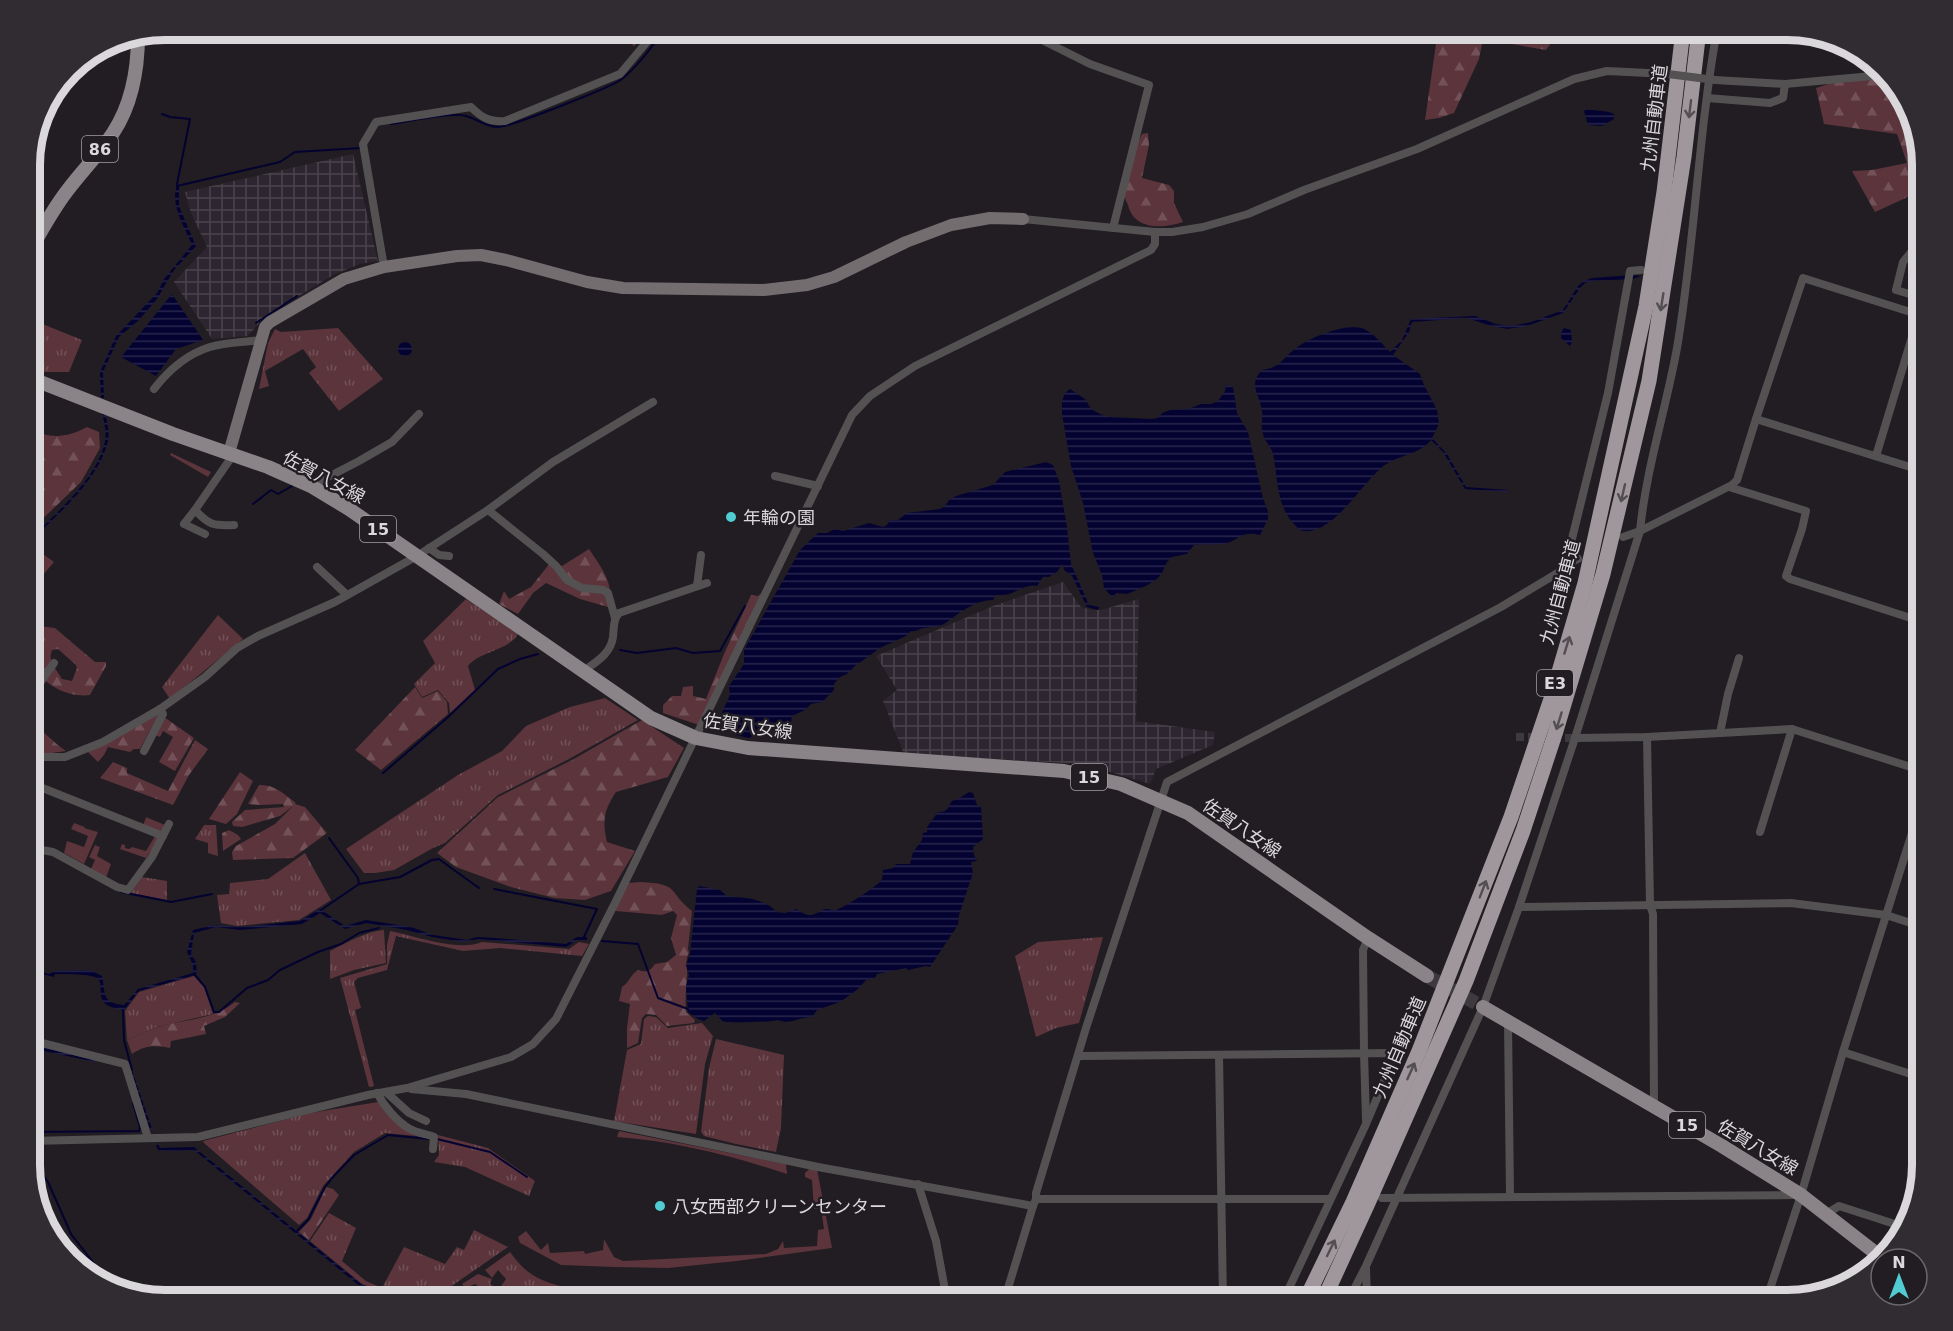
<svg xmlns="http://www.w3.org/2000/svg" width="1953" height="1331" viewBox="0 0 1953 1331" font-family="'DejaVu Sans','Noto Sans JP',sans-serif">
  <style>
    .industrial { fill: url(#industrial-grid) }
    .grass { fill: url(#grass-tufts) }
    .forest { fill: url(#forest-firs); fill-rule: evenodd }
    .green { fill: #5b343c }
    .water { fill: url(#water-rules) }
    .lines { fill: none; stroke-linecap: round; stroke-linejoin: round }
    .stream { stroke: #040230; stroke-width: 2 }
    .street-tunnel { stroke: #3d393e; stroke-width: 8; stroke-dasharray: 8 4; stroke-linecap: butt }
    .primary-tunnel { stroke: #3d393e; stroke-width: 14; stroke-dasharray: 14 7; stroke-linecap: butt }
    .street { stroke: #545153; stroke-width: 8 }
    .secondary { stroke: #736d70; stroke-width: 12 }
    .primary { stroke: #8a8387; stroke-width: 14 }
    .highway { stroke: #9f979b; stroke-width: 15 }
    .street-bridge { stroke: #545153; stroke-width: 8 }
    .oneway { stroke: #534e52 }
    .poi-dot { fill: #51ccd2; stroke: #211d22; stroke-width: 2 }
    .labels { text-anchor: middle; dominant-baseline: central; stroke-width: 5; stroke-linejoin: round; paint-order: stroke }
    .shield { fill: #211d22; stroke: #a3a0a4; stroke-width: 1.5 }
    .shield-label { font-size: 16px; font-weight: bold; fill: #dbd8dc }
    .street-label { font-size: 18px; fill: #dbd8dc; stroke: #211d22 }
    .poi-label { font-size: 18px; fill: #dbd8dc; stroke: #211d22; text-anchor: start }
    .rim { fill: none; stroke: #dbd8dc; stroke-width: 8 }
  </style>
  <defs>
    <pattern id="industrial-grid" width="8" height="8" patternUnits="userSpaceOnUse" patternTransform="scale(1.5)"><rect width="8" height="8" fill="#2d252f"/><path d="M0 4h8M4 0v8" fill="none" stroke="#4b444d"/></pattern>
    <pattern id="grass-tufts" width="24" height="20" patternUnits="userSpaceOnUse" patternTransform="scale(1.5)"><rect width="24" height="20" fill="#5b343c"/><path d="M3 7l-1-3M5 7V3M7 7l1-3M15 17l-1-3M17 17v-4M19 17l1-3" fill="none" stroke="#725158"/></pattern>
    <pattern id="forest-firs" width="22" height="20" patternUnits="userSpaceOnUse" patternTransform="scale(1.5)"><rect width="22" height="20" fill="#5b343c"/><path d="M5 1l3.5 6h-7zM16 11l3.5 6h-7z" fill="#725158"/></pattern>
    <pattern id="water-rules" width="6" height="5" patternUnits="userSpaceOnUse" patternTransform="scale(1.5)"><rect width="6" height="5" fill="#040230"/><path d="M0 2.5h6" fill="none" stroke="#28264d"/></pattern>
  </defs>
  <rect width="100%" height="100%" fill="#211d22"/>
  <!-- industrial -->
  <g class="industrial">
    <polygon points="353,154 378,261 360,264 335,274 264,317 248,336 212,339 174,282 207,247 191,213 185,192"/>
    <polygon points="1063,582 1081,607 1092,610 1101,610 1139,599 1136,721 1215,732 1213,745 1156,769 1150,784 1084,764 904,754 883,701 897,690 876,656 993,606"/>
  </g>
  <!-- grass -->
  <g class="grass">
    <polygon points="40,323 82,340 69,372 34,372 30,370 30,357"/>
    <polygon points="338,328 383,379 339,411 309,373 316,367 303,349 265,371 269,386 259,389 268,343 275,329 281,332"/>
    <polygon points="33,547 54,562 42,576 30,568 30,550"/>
    <path d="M466,599L518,634C508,651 480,651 468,666L475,690L450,713L449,703L438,690L422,697L414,684L435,663L423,641Z"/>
    <polygon points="218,615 243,639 170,699 162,687"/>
    <polygon points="605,698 638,720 569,759 498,795 445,843 433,848 394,870 375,873 364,873 346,849 458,775 502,751 526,726 570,707"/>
    <polygon points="204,825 216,825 218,856 208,853 208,843 195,839"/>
    <polygon points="305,853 331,900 299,920 237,926 221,923 217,895 229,894 230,883 268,879"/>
    <polygon points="142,877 167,881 167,900 131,893"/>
    <path d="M384,930L386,963L354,970L330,979V951C348,942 364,932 384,930Z"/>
    <path d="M390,931C416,936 458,952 482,942L569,949L579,942L589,944L582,956L500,948L463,951L396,936L387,970L358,978L354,982L361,1008L355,1010L374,1086L369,1087L340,978L387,964V945Z"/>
    <polygon points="1103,937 1079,1023 1056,1028 1036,1037 1015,956 1038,942"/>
    <polygon points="194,976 204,987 213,1014 157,1027 127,1040 125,1011 139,992"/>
    <polygon points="648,1016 656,1017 668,1028 702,1023 713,1036 705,1064 696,1134 614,1121 627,1050 641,1044 644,1019"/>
    <polygon points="716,1039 784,1055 781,1128 776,1152 736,1144 704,1136 701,1132 709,1068"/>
    <polygon points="30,1049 38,1051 30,1088"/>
    <polygon points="378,1102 409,1131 427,1137 385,1133 354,1152 323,1186 307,1218 299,1225 204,1143 203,1141 310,1113"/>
    <polygon points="438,1135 488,1148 535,1181 529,1196 465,1167 434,1162 439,1155"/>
    <polygon points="329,1213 356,1228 342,1261 366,1281 382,1288 404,1247 445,1264 457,1247 464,1250 474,1230 508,1247 430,1301 407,1301 362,1284 310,1241"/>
    <path d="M510,1252C524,1272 537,1280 560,1286L552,1301H491L506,1279L498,1270L492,1278L485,1270Z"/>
    <polygon points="478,1274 492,1279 490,1284 497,1289 493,1296 475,1284 465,1288 462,1284"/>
    <polygon points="244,1289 261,1301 234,1301"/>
  </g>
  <!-- forest -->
  <g class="forest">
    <polygon points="625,30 652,30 634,46 626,40"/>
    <polygon points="1438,30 1557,30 1554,39 1546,50 1483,39 1479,59 1454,113 1439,118 1425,120"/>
    <polygon points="1886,78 1905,98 1923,165 1923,190 1875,212 1852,171 1872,170 1907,163 1897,134 1824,124 1816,88 1838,81"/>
    <path d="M1148,133L1149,145L1142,178L1169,185L1174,191V203L1183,222C1162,229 1134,230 1128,205C1127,202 1125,200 1125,197C1124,187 1135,153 1138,142L1142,134Z"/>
    <path d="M87,427L99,432L100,448L81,482L30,531V429C51,439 66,438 87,427Z"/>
    <path d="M589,549C601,567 616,585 608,607L580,599L546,583L533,593L518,614L499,604L504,591L509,599L531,587L550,563L562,566Z"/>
    <polygon points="763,592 699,725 663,713 663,705 672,696 681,696 683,687 693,686 693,696 706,699 724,654 751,595 758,596"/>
    <path d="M38,626L55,628L95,662H106V666L90,695C53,700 10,659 38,626ZM58,649L76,665L77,668L72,681L62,679C57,669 47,662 52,650Z"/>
    <polygon points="415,687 422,698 438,691 447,702 448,714 381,770 355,750"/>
    <polygon points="159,714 140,749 134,749 130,752 108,747 104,755 98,762 88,752"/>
    <polygon points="164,717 194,738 175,771 159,762 173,737 163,731 160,737 155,735"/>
    <path d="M642,720L684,748L668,777L616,792C604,810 602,821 607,842L635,851L611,891L585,900L554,898L511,887L456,867L437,853L498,797L572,760Z"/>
    <path d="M30,725C45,730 53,743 66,751L30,756Z"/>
    <polygon points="195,740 208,749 189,775 173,805 100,778 113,762 127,768 127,773 168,791"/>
    <polygon points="240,772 253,781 237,814 226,824 209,819"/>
    <path d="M259,785C274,784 284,794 296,803L295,804L305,807L327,833L293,858L233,860L232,852L236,846L275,824L293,806L280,816L242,827L233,826L232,822L245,810L284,807L283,804L260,805L248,804Z"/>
    <polygon points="229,830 238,835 241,839 223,851 222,833"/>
    <path d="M640,882C681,884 666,890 692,911L688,949L689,953C684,962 688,967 687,977C686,989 685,1000 686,1012L695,1020L694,1023L667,1026L656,1015L646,1014L642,1018L638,1043L627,1048V1028L630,1004L619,1001L622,987C630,982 629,976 638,970C647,973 650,971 655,964L667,962L676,955L671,938L677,915L673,911L662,915L615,911L628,883Z"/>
    <path d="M235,1002L240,1003L225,1017L204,1026L206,1034L171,1041L170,1048C155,1045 145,1045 132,1054L127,1040C137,1036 148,1030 158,1027C185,1019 213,1020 235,1002Z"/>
    <polygon points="326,1187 333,1189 339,1195 309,1240 299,1232 311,1219"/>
  </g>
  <!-- green -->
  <g class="green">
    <polygon points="171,453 211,472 208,477 170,455"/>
    <polygon points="146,817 165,825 162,833 143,826"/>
    <polygon points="74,823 85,827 84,828 98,832 84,864 64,853 67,841 84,847 88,836 71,829"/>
    <polygon points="155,836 159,839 146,858 120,849 122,844 125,845 125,848 129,849 132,847 146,851"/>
    <polygon points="95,845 100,847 97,856 111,864 106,878 91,869 95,860 89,857"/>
    <path d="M619,1131L786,1164L787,1174C732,1156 675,1141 617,1137Z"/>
    <polygon points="809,1169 817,1169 832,1248 737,1261 668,1268 614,1267 561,1265 520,1243 518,1237 526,1231 541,1250 548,1243 550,1253 584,1251 585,1254 603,1250 604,1239 614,1257 623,1261 766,1254 778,1249 783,1241 784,1248 817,1246 818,1230 824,1229 821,1209 814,1209 812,1180 805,1177 805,1173"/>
  </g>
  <!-- water -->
  <g class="water">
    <path d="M1587,109C1596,111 1606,110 1614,114V119L1602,126L1588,125L1584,111Z"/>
    <path d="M177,184H179V206L196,246L174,270L157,299L139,320L119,337L103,372L104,398H101L100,372L116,336L157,293L164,279L192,245C184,225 170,206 177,184Z"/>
    <path d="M1633,275L1641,276L1633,279L1591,281L1585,283L1580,288L1563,313L1527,326L1507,329L1488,325L1467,318L1412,322L1409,332L1393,355L1420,374L1424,385L1437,410L1439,424L1432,438L1447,454L1466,487L1508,490L1507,492L1465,489L1443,452L1431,440C1419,456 1394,455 1380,469C1361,485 1333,534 1304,531C1299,531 1297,527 1293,523C1276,504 1278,478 1273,454C1271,446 1265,442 1263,434C1260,427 1263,419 1262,412C1261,396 1247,385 1262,370C1282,367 1281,359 1296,348C1310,338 1350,320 1366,330C1375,335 1383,345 1390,352L1402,340L1411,319L1475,316L1496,324L1511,326L1531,322L1563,310L1578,286L1584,281L1592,278Z"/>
    <polygon points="172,294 203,340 176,349 156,376 121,357"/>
    <polygon points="1564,328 1571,330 1572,342 1570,346 1561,338 1561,333"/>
    <circle cx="405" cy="349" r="7"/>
    <path d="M1226,385L1233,387L1237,413L1248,432L1263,498L1268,512V519L1260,535C1240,530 1238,542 1223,544C1214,545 1204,544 1194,545L1187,554L1172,557L1167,562L1162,573L1157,579L1146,586L1127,594L1116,593L1113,598L1104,588L1102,575L1093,553L1083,503L1071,466L1062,414V401L1065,393L1070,389L1085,399L1091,409L1100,414L1110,417L1151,419L1158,418L1162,413L1170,410L1188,409L1201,404H1211L1218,401L1225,391Z"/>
    <path d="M102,413H105C107,422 110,432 108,441C98,482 58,513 30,542V539C56,513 98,478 105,441C107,431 104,422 102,413Z"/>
    <path d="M1046,462L1053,465L1059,481L1067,527L1071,564L1089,605L1099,607L1098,610L1087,607L1072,576L1064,570L1063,565H1061L1058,571L1049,577H1043L1037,586C1026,585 1022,589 1012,593C1008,595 1002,595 996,595L993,600C975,600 961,612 947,622C940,627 932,627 924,628C918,629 917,632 911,631L906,636L880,648L855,666L847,674L840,677L834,684V690L822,702L811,704L805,710L792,716L790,729L763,731L749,738L736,735L730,721L727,725L723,722L708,724L706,721L719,719L730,695L729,686L744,664V650L800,550L818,533H827L835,529L843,531L869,523L883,527L887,525L890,520H898L907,513L940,509L945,506L949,500L956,496L993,485L1005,472Z"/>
    <path d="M969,792L973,793L977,805L981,807L983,839L973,847L974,855L977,861L971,862L973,873L959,915L958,925L930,967L926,966L908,970L906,968L877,974L875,978L866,980L858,989L840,1002L817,1010L812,1017C800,1017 789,1025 778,1020C773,1022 732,1023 726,1022C722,1022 719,1017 715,1013L704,1021L698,1019L688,1012L686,986L689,975L686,965L690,954L697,889L699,886L720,890L727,896C746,898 763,898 777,912L785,913L796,909C800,911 804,914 808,915C815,916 820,910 826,909C833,909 829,911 836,910C843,908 880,885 882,879C883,876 882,873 883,870L893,868L896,864H910L913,852L922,840L923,833L927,832V827L938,812C949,812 947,808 952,801L958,799Z"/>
    <path d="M320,909L345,926L366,920L411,927L433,935L467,940L477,937L495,938L566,944L577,937H587V940H577L566,947L479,939L463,942L432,937L407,930L366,923L345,929L320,913L302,924L240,930L216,927L194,933L191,954L196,962L197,972L195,975L139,991L124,1010C89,1006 107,986 97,978C92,974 63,974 55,974L54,977L30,971V968L49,974L56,971L90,970L102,976C106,994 101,1003 124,1005L138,989L193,973V965L187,952L193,930L214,925L242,927L300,921Z"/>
    <polygon points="30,1044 95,1060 95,1062 30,1048"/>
    <polygon points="132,1070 152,1129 150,1130 132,1073"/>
    <polygon points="158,1144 160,1148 194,1147 361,1284 404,1301 390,1299 357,1284 194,1150 169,1151 158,1150 156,1145"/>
  </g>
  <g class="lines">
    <!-- stream -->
    <g class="stream">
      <polyline points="162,114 170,117 190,119 177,184"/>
      <path d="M391,124C412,121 438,114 459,115C474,115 483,127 498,127C510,127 612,87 622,79C638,66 652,47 664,30"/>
      <polyline points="177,186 280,162 295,152 361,148"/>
      <polyline points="256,323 297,296"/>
      <polyline points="253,504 271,490 278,494 292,486"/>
      <polyline points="620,650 637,653 676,648 693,653 720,651 745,606"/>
      <polyline points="383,773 447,718 498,669 520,659 538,654"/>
      <polyline points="329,838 358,878 359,884"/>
      <polyline points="494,889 597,909 584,937"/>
      <polyline points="121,892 171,902 212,894"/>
      <polyline points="321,910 359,884 400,877 432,860 439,859 443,862 479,888"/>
      <polyline points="602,941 638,944 658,998 688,1009"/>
      <polyline points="195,975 205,987 214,1012 219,1012 247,988 268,980 280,970 318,952 341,944 359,933 379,928"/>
      <polyline points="123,1010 124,1040 132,1070"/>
      <polyline points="30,1097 41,1050"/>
      <polyline points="30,1132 139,1131 140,1127 133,1103"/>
      <polyline points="437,1139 490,1152 527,1177"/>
      <polyline points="30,1158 48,1182 71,1234 110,1284"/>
      <polyline points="296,1232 308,1220 325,1187 332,1178 354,1155 388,1135 429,1139"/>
    </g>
    <!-- street-tunnel -->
    <g class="street-tunnel">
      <polyline points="1516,737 1540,737"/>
      <polyline points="1553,738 1575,738"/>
    </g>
    <!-- primary-tunnel -->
    <polyline class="primary-tunnel" points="1427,976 1483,1007"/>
    <!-- street -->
    <g class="street">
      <polyline points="1022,30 1090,64 1149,85 1113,228"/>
      <polyline points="1715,80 1785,84 1883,75"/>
      <polyline points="1707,98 1770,103 1783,98 1785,84"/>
      <polyline points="1023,219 1155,232 1172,232 1203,227 1248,214 1304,190 1417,149 1574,79 1607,71 1668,74"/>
      <polyline points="1923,238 1903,262 1896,290 1923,298"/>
      <path d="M384,267L363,144L376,122L471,107C482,118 489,122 505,121L620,74L657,30"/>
      <path d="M154,389C168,371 187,354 210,347C226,342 245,342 262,340"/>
      <polyline points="1756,419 1923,471"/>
      <path d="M233,455L195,510C209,525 213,526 234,525"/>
      <polyline points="1876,456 1919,314"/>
      <polyline points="775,476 818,486"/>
      <polyline points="311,486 359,461 392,442 419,414"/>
      <polyline points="1729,487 1806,511 1802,529 1786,576 1790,579 1923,622"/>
      <polyline points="195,510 184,524 205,534"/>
      <polyline points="488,510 543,554 556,566 567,580 582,588 603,590 608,593 615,618"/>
      <polyline points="1623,537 1640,531 1732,485 1737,480 1756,419 1803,278 1923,316"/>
      <polyline points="429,548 439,555 449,556"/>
      <polyline points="317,567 347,595"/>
      <polyline points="1565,567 1608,393 1630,271 1641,270"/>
      <polyline points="697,586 701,555"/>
      <path d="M589,667C601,659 611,651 613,637C614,628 613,620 619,613L707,583"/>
      <polyline points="30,697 54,663"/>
      <polyline points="1720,733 1728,694 1739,658"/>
      <polyline points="1647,737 1650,905 1653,914 1654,1106"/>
      <polyline points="1575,738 1647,737 1792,729 1923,771"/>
      <polyline points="144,751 163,714 160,709"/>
      <polyline points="30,759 37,757 65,757 103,742 160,709 205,677 237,648 258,636 335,602 417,556 488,510 553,462 653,402"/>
      <polyline points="30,781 40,787 163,836"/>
      <polyline points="1760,832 1792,729"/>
      <polyline points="30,848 53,852 117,887 128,890 152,857 169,824"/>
      <polyline points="1519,907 1791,903 1886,915 1923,927"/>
      <polyline points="1508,1022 1510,1196"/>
      <polyline points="30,1040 125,1064 148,1138"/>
      <polyline points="1843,1052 1923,1078"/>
      <polyline points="1219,1055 1223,1301"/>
      <polyline points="1079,1056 1396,1053 1366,1124 1283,1301"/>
      <polyline points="411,1089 466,1094 818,1167 1033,1206"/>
      <polyline points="386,1092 409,1113 426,1121"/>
      <path d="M377,1093C384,1106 397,1122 410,1129C417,1133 427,1134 434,1137L433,1149"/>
      <polyline points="1366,1120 1364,1052 1363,950 1368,938"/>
      <polyline points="30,1141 198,1137 368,1095 407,1088 511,1057 533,1044 556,1019 615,903 852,415 870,396 915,366 1151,250 1155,244 1155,232"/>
      <polyline points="918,1184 936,1241 947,1301"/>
      <polyline points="1382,1198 1798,1195"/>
      <polyline points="1036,1199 1330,1199"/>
      <polyline points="1826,1214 1839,1206 1904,1227"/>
      <polyline points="1366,1268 1367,1301"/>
      <polyline points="987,1301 997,1296 1005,1298"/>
      <polyline points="1006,1301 1005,1298 1033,1206 1036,1199 1036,1193 1086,1028 1167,782 1501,607 1561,571 1568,564 1578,559"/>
      <path d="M1348,1301L1366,1266L1483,1007L1519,907L1575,738L1640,531C1646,469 1666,409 1677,348C1695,242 1698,135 1717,30"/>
      <polyline points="1766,1301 1801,1195 1843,1052 1923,798"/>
    </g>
    <!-- secondary -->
    <polyline class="secondary" points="229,453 265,327 270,322 344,279 384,267 457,256 481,255 506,260 587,282 623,288 764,290 807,285 834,277 906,242 951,225 990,218 1023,219"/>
    <!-- primary -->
    <g class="primary">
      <path d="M30,250C42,230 53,209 67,191C82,171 100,153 113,133C132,104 138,69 138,35"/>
      <polyline points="30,378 173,434 268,467 311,486 349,509 651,718 696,738 748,748 1064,771 1121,784 1188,813 1368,938 1427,976"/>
      <polyline points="1483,1007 1722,1146 1801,1195 1882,1258"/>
    </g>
    <!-- highway -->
    <g class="highway">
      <polyline points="1305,1301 1353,1202 1419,1051 1511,817 1551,699 1585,583 1646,306 1664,192 1683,30"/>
      <polyline points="1323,1301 1368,1203 1466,981 1523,831 1555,734 1603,574 1649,381 1684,157 1699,30"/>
    </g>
    <!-- street-bridge -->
    <polyline class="street-bridge" points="1668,74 1715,80"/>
  </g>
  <!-- one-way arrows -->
  <defs><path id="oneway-shaft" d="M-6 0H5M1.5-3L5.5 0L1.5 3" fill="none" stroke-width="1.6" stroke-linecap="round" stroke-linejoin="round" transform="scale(1.5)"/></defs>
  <g class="oneway">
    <use href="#oneway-shaft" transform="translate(1690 109) rotate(97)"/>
    <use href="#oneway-shaft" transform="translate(1662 302) rotate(99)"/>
    <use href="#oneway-shaft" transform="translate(1623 493) rotate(103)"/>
    <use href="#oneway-shaft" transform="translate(1567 645) rotate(-73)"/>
    <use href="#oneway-shaft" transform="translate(1559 721) rotate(107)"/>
    <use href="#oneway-shaft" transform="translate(1483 889) rotate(-69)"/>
    <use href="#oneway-shaft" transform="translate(1411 1071) rotate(-66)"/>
    <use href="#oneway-shaft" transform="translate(1331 1248) rotate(-64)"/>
  </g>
  <!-- markers -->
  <g class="poi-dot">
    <circle cx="731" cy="517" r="6"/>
    <circle cx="660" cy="1206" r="6"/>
  </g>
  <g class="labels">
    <!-- shield labels -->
    <g class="shield">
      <rect x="82" y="136" width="36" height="26" rx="4.5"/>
      <rect x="360" y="516" width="36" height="26" rx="4.5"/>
      <rect x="1537" y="670" width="36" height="26" rx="4.5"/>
      <rect x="1071" y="764" width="36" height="26" rx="4.5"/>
      <rect x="1669" y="1112" width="36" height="26" rx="4.5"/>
    </g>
    <g class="shield-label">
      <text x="100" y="149">86</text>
      <text x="378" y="529">15</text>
      <text x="1555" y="683">E3</text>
      <text x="1089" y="777">15</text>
      <text x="1687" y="1125">15</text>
    </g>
    <!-- street labels -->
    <g class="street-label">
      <text transform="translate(1654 118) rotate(-83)">九州自動車道</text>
      <text transform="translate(324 477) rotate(28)">佐賀八女線</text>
      <text transform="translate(1560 592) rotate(-75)">九州自動車道</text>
      <text transform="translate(748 726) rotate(8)">佐賀八女線</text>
      <text transform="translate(1242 828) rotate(34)">佐賀八女線</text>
      <text transform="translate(1399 1047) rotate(-67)">九州自動車道</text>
      <text transform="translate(1758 1147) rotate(31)">佐賀八女線</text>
    </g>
    <!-- poi labels -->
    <g class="poi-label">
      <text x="743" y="517">年輪の園</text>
      <text x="672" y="1206">八女西部クリーンセンター</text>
    </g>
  </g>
  <!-- crop -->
  <path d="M0 0H1953V1331H0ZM165 40H1787A125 125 0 0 1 1912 165V1165A125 125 0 0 1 1787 1290H165A125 125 0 0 1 40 1165V165A125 125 0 0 1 165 40Z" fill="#302c31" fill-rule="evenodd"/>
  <path class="rim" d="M165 40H1787A125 125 0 0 1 1912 165V1165A125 125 0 0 1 1787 1290H165A125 125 0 0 1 40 1165V165A125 125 0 0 1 165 40Z"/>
  <!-- north arrow -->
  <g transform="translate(1899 1277)"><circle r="28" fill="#211d22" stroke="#6b686c" stroke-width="1.5"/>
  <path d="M0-4.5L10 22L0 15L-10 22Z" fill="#51ccd2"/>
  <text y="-9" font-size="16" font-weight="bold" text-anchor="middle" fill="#dbd8dc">N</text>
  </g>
</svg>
